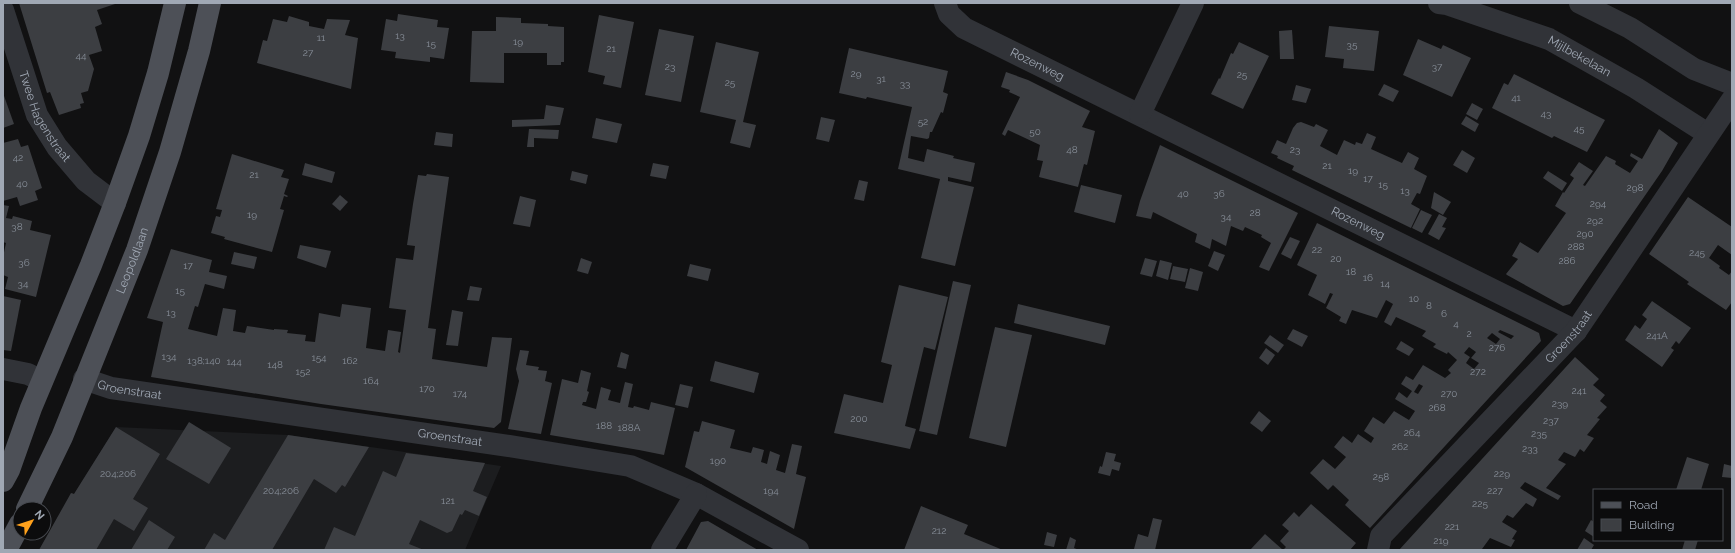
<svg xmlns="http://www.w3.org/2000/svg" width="1735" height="553" viewBox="0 0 1735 553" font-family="Raleway,sans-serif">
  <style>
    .built { fill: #1c1d1f }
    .building { fill: #3c3e42; fill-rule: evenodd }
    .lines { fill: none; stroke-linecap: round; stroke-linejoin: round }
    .street { stroke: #313338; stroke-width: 22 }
    .primary { stroke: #4d5057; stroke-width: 22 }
    .labels { text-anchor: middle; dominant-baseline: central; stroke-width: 3; stroke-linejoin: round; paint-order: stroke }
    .number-label { font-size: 10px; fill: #878e98 }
    .street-label { font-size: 12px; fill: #a0a8b4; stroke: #0c0c0d }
  </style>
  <rect width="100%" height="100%" fill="#111112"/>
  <!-- built -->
  <polygon class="built" points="116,427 288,435 501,466 465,550 39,550 72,493 74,494"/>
  <!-- building -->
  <g class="building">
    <polygon points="19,3 118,3 97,10 102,24 95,27 102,51 89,55 94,69 88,91 81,93 84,103 80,104 81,108 59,115 50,92 47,93"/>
    <polygon points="398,14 438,20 437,27 449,28 444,59 430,57 430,62 412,60 395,58 396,52 381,50 386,19 397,21"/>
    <polygon points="599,15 634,22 621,88 603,84 605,76 588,72"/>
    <polygon points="289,16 309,22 309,26 324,29 327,19 350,20 345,35 358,38 351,89 257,63 263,40 267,41 273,19 287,22"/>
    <polygon points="496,17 521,18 521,23 548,24 548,26 564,27 564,62 561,62 561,65 547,65 547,53 504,53 504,83 470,82 472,31 496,31"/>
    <polygon points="1329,26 1379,31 1374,71 1343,68 1344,59 1325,57"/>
    <polygon points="659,29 694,36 681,102 645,95"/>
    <polygon points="1292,30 1294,59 1280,59 1279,31"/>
    <polygon points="1418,39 1441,49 1443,45 1471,58 1452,97 1403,75"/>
    <polygon points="716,42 759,52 743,122 756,125 750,148 730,143 736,120 700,112"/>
    <polygon points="1239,42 1269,56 1243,109 1211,94 1219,78 1220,79 1231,53 1233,54"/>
    <polygon points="849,48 948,71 943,92 948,94 943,113 941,112 932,132 930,132 929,138 927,139 911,136 908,158 924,162 927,149 954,156 953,158 975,163 971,182 948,177 948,181 974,187 955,266 921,258 940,179 898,169 912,107 867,97 866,99 839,93"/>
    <polygon points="1006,72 1028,80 1090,111 1082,127 1095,131 1087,165 1084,164 1078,187 1039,177 1043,161 1037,160 1040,145 1008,130 1005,136 1002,134 1020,97 1009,92 1010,90 1001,87"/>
    <polygon points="1514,74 1605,120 1587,152 1554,136 1552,138 1492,108 1504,83 1508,85"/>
    <polygon points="1384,84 1399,91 1393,102 1378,95"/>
    <polygon points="1296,85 1311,89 1306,103 1292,100"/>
    <polygon points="3,93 14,124 3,128"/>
    <polygon points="1472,103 1483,109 1477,120 1466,114"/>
    <polygon points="546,105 564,108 560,125 512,127 512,120 544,119"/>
    <polygon points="1466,116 1479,124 1475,132 1461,124"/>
    <polygon points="821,117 835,120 829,142 816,139"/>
    <polygon points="596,118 622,124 617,143 592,138"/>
    <polygon points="1301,122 1314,127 1316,124 1328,130 1320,146 1337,155 1344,140 1355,145 1356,142 1362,144 1367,133 1376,137 1371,149 1402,163 1408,152 1419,158 1414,169 1427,176 1420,194 1417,193 1411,204 1420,209 1411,228 1292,170 1294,166 1277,158 1278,156 1271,153 1277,140 1286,144 1293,128 1297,123"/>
    <polygon points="529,129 559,130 558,139 534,138 534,147 527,147"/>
    <polygon points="1659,129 1678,143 1662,171 1570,304 1563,306 1507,275 1506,274 1518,259 1512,256 1520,242 1538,253 1566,213 1555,206 1563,192 1564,193 1574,178 1570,175 1579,162 1593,171 1583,185 1585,186 1606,156 1616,161 1615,164 1630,173 1638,161 1630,156 1631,153 1642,159"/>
    <polygon points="436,132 453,134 452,147 434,145"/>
    <polygon points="18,139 21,147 28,145 42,188 35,191 38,200 20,206 17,197 3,201 3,143"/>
    <polygon points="1160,145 1298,213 1269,271 1259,267 1271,243 1261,237 1262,235 1245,227 1243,231 1231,226 1226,246 1212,239 1210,249 1195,242 1197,234 1153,212 1151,219 1136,216 1140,201"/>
    <polygon points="1462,150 1475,158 1467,173 1453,165"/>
    <polygon points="232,154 284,170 281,177 289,179 284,194 288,196 287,197 284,196 280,209 284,210 272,252 224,239 225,237 211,233 216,216 220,217 222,210 216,209"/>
    <polygon points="305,163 335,172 332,183 302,175"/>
    <polygon points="653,163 669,166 666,179 650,176"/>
    <polygon points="572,171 588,175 586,184 570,180"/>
    <polygon points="1548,171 1567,183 1562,191 1543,178"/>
    <polygon points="427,174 449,177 428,328 436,329 432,359 487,367 492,337 512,338 501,422 494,428 321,404 151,377 163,322 147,318 171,249 212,260 209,272 227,276 224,289 205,284 198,307 195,306 188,329 217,336 223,308 236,310 233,331 245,333 247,326 274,330 274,329 288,330 287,333 306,335 305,341 315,342 319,313 340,317 342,304 371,308 366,348 385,351 388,330 401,332 398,352 400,353 406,310 389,308 396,258 413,260 415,246 407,245 413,204 418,175 426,176"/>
    <polygon points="859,180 868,182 864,201 854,199"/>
    <polygon points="1081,185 1122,195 1115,223 1074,212"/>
    <polygon points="1434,192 1451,202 1443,215 1431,208"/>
    <polygon points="340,195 348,202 340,211 332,204"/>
    <polygon points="520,196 536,200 530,227 513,224"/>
    <polygon points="1688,197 1732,227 1732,255 1718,245 1709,258 1720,266 1719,268 1729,275 1732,271 1732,302 1726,310 1687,284 1689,282 1649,254"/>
    <polygon points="3,205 9,206 6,218 12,219 13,216 32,221 30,230 51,235 36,297 5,289 8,277 3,275 3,257 6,243 3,242"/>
    <polygon points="1421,210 1432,215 1422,233 1412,228"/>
    <polygon points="1439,214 1447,218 1442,227 1446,228 1439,240 1428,234"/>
    <path d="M1317,223L1539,333L1541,341L1370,528L1345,505L1349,500L1333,485L1328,490L1310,473L1323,459L1335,469L1346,457L1334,447L1343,436L1352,443L1358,434L1371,443L1374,438L1364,431L1373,417L1384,424L1394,411L1409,420L1415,411L1395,399L1399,392L1407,398L1412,391L1401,384L1406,376L1413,380L1423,365L1445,378L1451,373L1448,370L1457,360L1448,352L1447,354L1433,347L1436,344L1422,336L1426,331L1396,317L1391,326L1384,322L1393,304L1386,300L1377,318L1352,310L1346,324L1339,321L1341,317L1326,308L1333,294L1330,293L1325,304L1308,295L1317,275L1297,265ZM1500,330L1514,336L1511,339L1498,332ZM1492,333L1500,339L1496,344L1487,338ZM1469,347L1476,352L1471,358L1479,363L1474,369L1466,363L1470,357L1464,353ZM1419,384L1423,386L1418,394L1414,392Z"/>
    <polygon points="1290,237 1300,241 1291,259 1281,254"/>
    <polygon points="300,245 331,251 326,268 297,258"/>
    <polygon points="1214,251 1225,255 1218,271 1208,266"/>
    <polygon points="234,252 257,257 254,269 231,264"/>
    <polygon points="581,258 592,262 588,274 577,271"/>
    <polygon points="1145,258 1157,261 1152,277 1140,274"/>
    <polygon points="1160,260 1172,263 1168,280 1156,276"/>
    <polygon points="690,264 711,269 708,281 687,276"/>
    <polygon points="1173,266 1188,269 1185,282 1170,279"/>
    <polygon points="1190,268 1203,272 1198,291 1185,288"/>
    <polygon points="953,281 971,285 937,435 919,431"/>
    <polygon points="899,285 948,297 935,350 924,347 905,426 916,429 910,449 834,433 844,394 883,403 892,365 881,362"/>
    <polygon points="470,286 482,288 479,301 467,300"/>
    <polygon points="3,296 21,300 11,351 3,350"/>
    <polygon points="1652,301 1691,328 1679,344 1676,341 1671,348 1674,350 1662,367 1625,340 1635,325 1640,329 1647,319 1642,315"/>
    <polygon points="1018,304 1110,326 1105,345 1014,323"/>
    <polygon points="452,310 463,312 458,346 446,345"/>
    <polygon points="995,327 1032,335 1006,447 969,438"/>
    <polygon points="1293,329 1308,336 1302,347 1287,339"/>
    <polygon points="1270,335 1284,345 1278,353 1264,343"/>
    <polygon points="1401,341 1414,349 1409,356 1396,349"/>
    <polygon points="1266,348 1275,355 1268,365 1259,358"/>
    <polygon points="520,350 529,351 526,365 539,367 538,370 547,371 545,381 552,383 541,434 508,429 519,381 516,369"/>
    <polygon points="621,352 629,355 626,369 617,367"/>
    <polygon points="1575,357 1599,379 1593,385 1605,395 1600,401 1607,407 1597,418 1600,419 1587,435 1594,438 1584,452 1580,449 1575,457 1564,452 1558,460 1566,464 1546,488 1561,496 1558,500 1525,482 1520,488 1537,499 1533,507 1526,503 1513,518 1507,515 1502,522 1517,531 1512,539 1515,540 1511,547 1490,538 1482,549 1485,550 1399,550"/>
    <polygon points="715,361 759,373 754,393 710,381"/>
    <polygon points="581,370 591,373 587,391 589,392 586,402 583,402 582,405 596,409 601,387 611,390 608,400 620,403 625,382 633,384 628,407 633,408 634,406 649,410 651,402 675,408 664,455 639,450 550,435 562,379 578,383"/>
    <polygon points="680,384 693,387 688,408 675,405"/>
    <polygon points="1259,411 1271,421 1262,432 1250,423"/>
    <polygon points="702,421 735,430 730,448 751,453 753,447 764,450 761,462 767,464 770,451 780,455 776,470 785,473 792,444 802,446 796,474 806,477 794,529 685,467 694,431 699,432"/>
    <polygon points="189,422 231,448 209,484 166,459"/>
    <polygon points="116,427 160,454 133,499 148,508 134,531 114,519 96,550 39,550 71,493 74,494"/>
    <polygon points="288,435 369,447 345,487 342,485 336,493 314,479 272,550 204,550 214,533 225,540"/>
    <polygon points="1106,452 1116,454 1114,461 1121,463 1119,471 1112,469 1110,476 1098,473 1100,466 1102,467"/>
    <polygon points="406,453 485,463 473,491 487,497 479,516 465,510 462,515 460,514 452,531 447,533 420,520 409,544 424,550 324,550 334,527 355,536 383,471 396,477"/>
    <polygon points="1687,457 1709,464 1701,490 1676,490"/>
    <polygon points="1724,464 1732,466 1732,478 1722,477"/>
    <polygon points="1311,504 1356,543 1350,550 1283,550 1286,547 1280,541 1289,531 1282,525 1294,512 1299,517"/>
    <polygon points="921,506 968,525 964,534 1003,550 904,550"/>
    <polygon points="1153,518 1162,520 1155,550 1134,549 1138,534 1148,537"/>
    <polygon points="149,520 175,537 167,550 131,550"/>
    <polygon points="1591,520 1594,522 1594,537 1585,531"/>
    <polygon points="708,521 732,535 758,550 686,550 701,522"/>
    <polygon points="1047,532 1057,535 1054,547 1044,545"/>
    <polygon points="1265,534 1283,550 1250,550"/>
    <polygon points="1070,537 1076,540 1074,548 1079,550 1066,550"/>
    <polygon points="1584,538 1594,545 1591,550 1577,550"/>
    <polygon points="1685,540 1698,540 1695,550 1682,550"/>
  </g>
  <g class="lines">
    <!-- street -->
    <g class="street">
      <path id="s1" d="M945,3L949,14L964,28L1576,331"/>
      <path id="s2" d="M1439,3L1447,4L1549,39L1636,88L1708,134"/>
      <polyline points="1580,3 1630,28 1694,69 1732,84"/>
      <path id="s3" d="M3,10L37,115L57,147L86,181L115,203"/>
      <polyline points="1140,114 1193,3"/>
      <polyline points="3,369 28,374 42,381"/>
      <path id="s4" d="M84,379L111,388L509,446L630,466L696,494L798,550"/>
      <polyline points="662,550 696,494"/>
      <path id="s5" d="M1378,550L1381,536L1576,331L1732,100"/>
    </g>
    <!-- primary -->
    <g class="primary">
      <polyline points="3,481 9,470 31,408 91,265 115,203 139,136 158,73 175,3"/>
      <path id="s6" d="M27,509L62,437L137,250L170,152L199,51L210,3"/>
      <polyline points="6,550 20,524"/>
    </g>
  </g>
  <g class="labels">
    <!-- number labels -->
    <g class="number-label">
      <text x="400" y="35">13</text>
      <text x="321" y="37">11</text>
      <text x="518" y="41">19</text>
      <text x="431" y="43">15</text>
      <text x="1352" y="44">35</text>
      <text x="611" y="48">21</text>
      <text x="308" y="52">27</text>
      <text x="81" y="55">44</text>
      <text x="670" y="66">23</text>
      <text x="1437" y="66">37</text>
      <text x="856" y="73">29</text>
      <text x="1242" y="74">25</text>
      <text x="881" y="78">31</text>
      <text x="730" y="82">25</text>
      <text x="905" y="83">33</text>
      <text x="1516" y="97">41</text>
      <text x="1546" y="113">43</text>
      <text x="923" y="121">52</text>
      <text x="1579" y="128">45</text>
      <text x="1035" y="131">50</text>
      <text x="1072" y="149">48</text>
      <text x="1295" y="149">23</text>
      <text x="18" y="157">42</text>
      <text x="1327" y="165">21</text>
      <text x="1353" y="170">19</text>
      <text x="254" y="174">21</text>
      <text x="1368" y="178">17</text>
      <text x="22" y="183">40</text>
      <text x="1383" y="184">15</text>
      <text x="1635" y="187">298</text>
      <text x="1405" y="190">13</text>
      <text x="1183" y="193">40</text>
      <text x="1219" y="193">36</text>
      <text x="1598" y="203">294</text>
      <text x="1255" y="212">28</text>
      <text x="252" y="214">19</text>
      <text x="1226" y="216">34</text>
      <text x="1595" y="220">292</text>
      <text x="17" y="226">38</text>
      <text x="1585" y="233">290</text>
      <text x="1576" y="246">288</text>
      <text x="1317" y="249">22</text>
      <text x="1697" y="252">245</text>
      <text x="1336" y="258">20</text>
      <text x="1567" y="260">286</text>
      <text x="24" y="262">36</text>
      <text x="188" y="265">17</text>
      <text x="1351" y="271">18</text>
      <text x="1368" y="277">16</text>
      <text x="23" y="283">34</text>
      <text x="1385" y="283">14</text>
      <text x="180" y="290">15</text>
      <text x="1414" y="298">10</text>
      <text x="1429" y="305">8</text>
      <text x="171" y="312">13</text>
      <text x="1444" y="313">6</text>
      <text x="1456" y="323">4</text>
      <text x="1469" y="333">2</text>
      <text x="1657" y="335">241A</text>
      <text x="1497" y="347">276</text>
      <text x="169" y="356">134</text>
      <text x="319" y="357">154</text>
      <text x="204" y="360">138;140</text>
      <text x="350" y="360">162</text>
      <text x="234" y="361">144</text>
      <text x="275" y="364">148</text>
      <text x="303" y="371">152</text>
      <text x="1478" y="371">272</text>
      <text x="371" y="380">164</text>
      <text x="427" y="388">170</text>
      <text x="1579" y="390">241</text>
      <text x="460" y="393">174</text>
      <text x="1449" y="393">270</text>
      <text x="1560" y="403">239</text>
      <text x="1437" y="407">268</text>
      <text x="859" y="418">200</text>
      <text x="1551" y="420">237</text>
      <text x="604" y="425">188</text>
      <text x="629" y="427">188A</text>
      <text x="1412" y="432">264</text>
      <text x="1539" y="433">235</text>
      <text x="1400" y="446">262</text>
      <text x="1530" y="448">233</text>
      <text x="718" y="460">190</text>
      <text x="118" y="473">204;206</text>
      <text x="1502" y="473">229</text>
      <text x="1381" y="476">258</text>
      <text x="281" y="490">204;206</text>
      <text x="771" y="490">194</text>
      <text x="1495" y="490">227</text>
      <text x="448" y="500">121</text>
      <text x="1480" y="503">225</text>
      <text x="1452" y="526">221</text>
      <text x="939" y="530">212</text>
      <text x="1441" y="540">219</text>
    </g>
    <!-- street labels -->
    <g class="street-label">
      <text stroke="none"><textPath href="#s2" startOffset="151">Mijlbekelaan</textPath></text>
      <text stroke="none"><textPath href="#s1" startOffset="114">Rozenweg</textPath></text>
      <text stroke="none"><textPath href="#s3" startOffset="115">Twee Hagenstraat</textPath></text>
      <text stroke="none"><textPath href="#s1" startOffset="472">Rozenweg</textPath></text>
      <text stroke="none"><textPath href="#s6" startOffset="270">Leopoldlaan</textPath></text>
      <text stroke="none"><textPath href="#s5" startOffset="288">Groenstraat</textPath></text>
      <text stroke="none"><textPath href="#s4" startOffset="47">Groenstraat</textPath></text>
      <text stroke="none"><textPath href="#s4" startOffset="371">Groenstraat</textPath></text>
    </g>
  </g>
  <!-- border -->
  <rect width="1735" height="553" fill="none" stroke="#a0a8b4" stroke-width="8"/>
  <!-- legend -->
  <rect x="1593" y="489" width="130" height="52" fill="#0c0c0d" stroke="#474a50"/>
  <rect x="1601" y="502" width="20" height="6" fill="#4d5057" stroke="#474a50"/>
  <text x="1629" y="509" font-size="12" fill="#a0a8b4">Road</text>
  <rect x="1601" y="519" width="20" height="12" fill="#3c3e42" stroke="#474a50"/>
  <text x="1629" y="529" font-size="12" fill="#a0a8b4">Building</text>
  <!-- north arrow -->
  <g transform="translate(32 521) rotate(51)"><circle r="19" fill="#0c0c0d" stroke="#474a50"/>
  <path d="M0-3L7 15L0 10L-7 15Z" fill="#ffa11c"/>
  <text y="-6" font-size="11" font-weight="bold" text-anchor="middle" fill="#a0a8b4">N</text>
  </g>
</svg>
